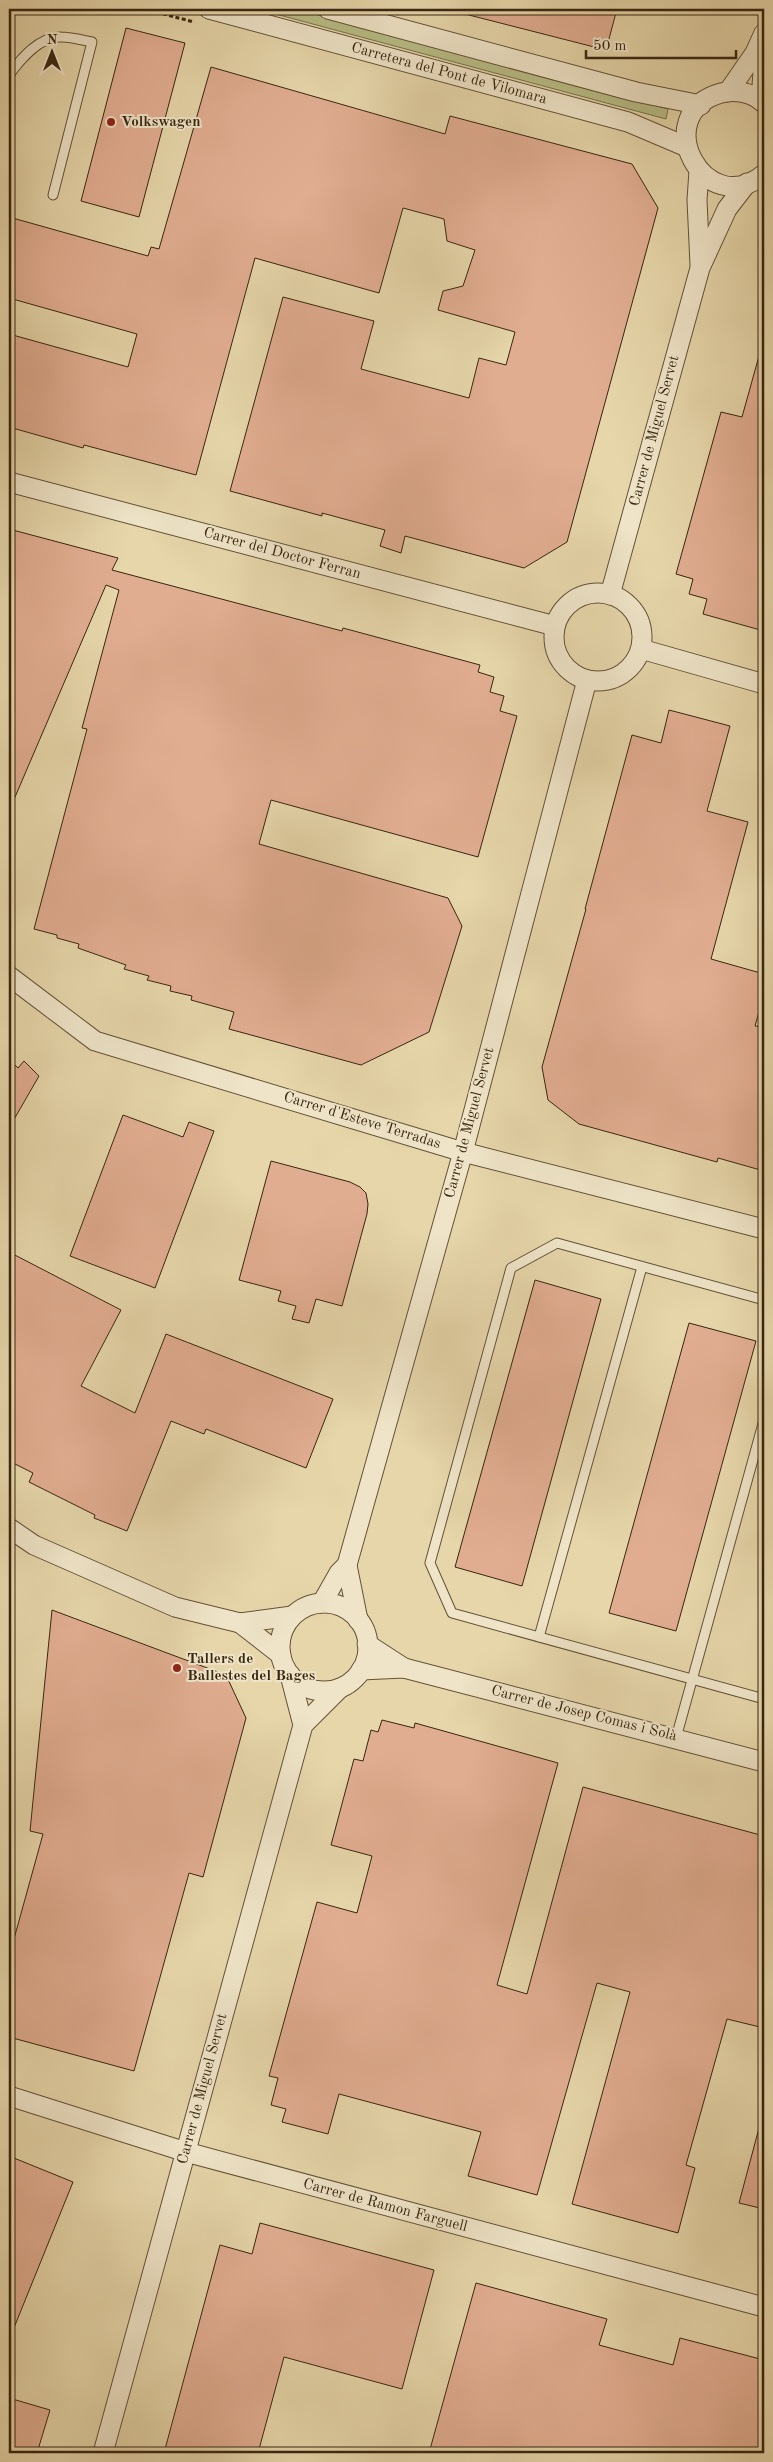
<svg xmlns="http://www.w3.org/2000/svg" width="773" height="2462" viewBox="0 0 773 2462" font-family="'Old Standard TT',serif">
  <style>
    .green { fill: #b8bd86; stroke: #78724c }
    .building { fill: #e1ad91; stroke: #382611 }
    .lines { fill: none; stroke-linecap: round; stroke-linejoin: round }
    .service-casing { stroke: #645237; stroke-width: 11 }
    .minor-casing { stroke: #645237; stroke-width: 21 }
    .path { stroke: #382611; stroke-width: 3; stroke-dasharray: 4 2.5; stroke-linecap: butt }
    .service { stroke: #efe4c8; stroke-width: 9 }
    .minor { stroke: #efe4c8; stroke-width: 19 }
    .poi-dot { fill: #8f2418; stroke: #efe4c8; stroke-width: 2 }
    .labels { text-anchor: middle; dominant-baseline: central; stroke-width: 4; stroke-linejoin: round; paint-order: stroke }
    .street-label { font-size: 15px; fill: #382611; stroke: #efe4c8 }
    .poi-label { font-size: 15px; font-weight: bold; fill: #382611; stroke: #efe4c8; text-anchor: start }
  </style>
  <rect width="100%" height="100%" fill="#e6d6aa"/>
  <filter id="stains"><feTurbulence type="fractalNoise" baseFrequency=".004" numOctaves="4"/><feColorMatrix values="0 0 0 0 .2 0 0 0 0 .09 0 0 0 0 .02 0 0 0 .5 -.17"/></filter>
  <radialGradient id="worn" r=".72"><stop offset=".6" stop-color="#630" stop-opacity="0"/><stop offset="1" stop-color="#630" stop-opacity=".3"/></radialGradient>
  <!-- green -->
  <polygon class="green" points="257,9 296,9 668,109 666,119"/>
  <!-- building -->
  <g class="building">
    <polygon points="466,9 617,9 606,50 465,14"/>
    <polygon points="126,28 185,43 139,217 81,201"/>
    <polygon points="211,67 445,134 450,116 632,164 658,208 567,542 524,568 405,536 401,553 380,546 385,530 322,513 322,516 230,491 283,297 374,321 361,369 469,398 479,358 506,365 515,332 438,310 443,291 463,286 475,250 447,241 444,219 403,208 379,293 255,258 196,475 84,445 83,448 9,427 9,334 128,367 137,334 9,298 9,217 148,256 151,247 159,249"/>
    <polygon points="759,356 764,357 764,631 703,614 707,599 689,594 693,579 676,574 721,412 742,417"/>
    <polygon points="9,529 118,558 112,570 342,631 343,628 480,665 478,672 494,677 490,692 504,696 500,711 517,716 478,857 271,800 259,844 448,898 462,926 429,1032 361,1065 229,1029 234,1012 191,1000 192,996 170,991 171,986 147,980 149,976 124,969 126,965 78,948 79,944 57,938 57,935 34,929 87,729 82,728 119,590 106,585 9,811"/>
    <polygon points="669,710 730,726 707,811 748,822 711,959 764,974 764,994 755,1026 764,1027 764,1171 718,1158 717,1162 579,1124 548,1100 542,1067 586,909 585,909 632,735 661,743"/>
    <polygon points="9,1059 18,1068 24,1061 39,1076 9,1128"/>
    <polygon points="123,1115 183,1137 189,1122 214,1131 155,1288 70,1256"/>
    <polygon points="271,1161 350,1182 360,1187 366,1193 368,1204 367,1214 342,1306 316,1299 309,1323 292,1319 296,1306 278,1301 281,1291 239,1280"/>
    <polygon points="9,1252 121,1310 81,1386 135,1413 166,1334 333,1399 306,1468 206,1429 204,1434 171,1421 127,1531 94,1518 95,1515 29,1482 33,1473 9,1461"/>
    <polygon points="535,1280 601,1299 522,1586 455,1567"/>
    <polygon points="689,1323 756,1341 676,1631 609,1613"/>
    <polygon points="52,1610 226,1675 246,1718 203,1877 189,1873 134,2071 9,2037 9,1957 43,1834 30,1831"/>
    <polygon points="382,1720 414,1728 415,1723 558,1763 497,1985 527,1994 583,1787 764,1836 764,1907 760,1923 764,1924 764,2028 727,2019 686,2165 695,2168 678,2233 572,2204 630,1992 597,1983 537,2195 468,2176 481,2132 339,2094 328,2134 282,2122 286,2109 271,2105 278,2078 269,2076 317,1902 357,1913 372,1856 331,1845 354,1759 363,1761 371,1730 378,1732"/>
    <polygon points="759,2128 764,2129 764,2209 739,2203"/>
    <polygon points="9,2156 73,2182 9,2340"/>
    <polygon points="260,2223 434,2270 402,2389 284,2357 258,2453 164,2453 220,2245 252,2254"/>
    <polygon points="476,2283 607,2319 599,2345 673,2365 680,2338 764,2360 764,2453 429,2453"/>
    <polygon points="9,2398 50,2410 37,2453 9,2453"/>
  </g>
  <g class="lines">
    <defs>
      <g id="service">
        <path d="M9,75C20,60 39,36 61,37C71,37 82,40 92,42L53,195"/>
        <polyline points="764,1300 557,1243 511,1268 430,1563 452,1613 764,1699"/>
        <polyline points="539,1637 642,1267"/>
        <polyline points="676,1738 764,1420"/>
      </g>
      <g id="minor">
        <polyline points="209,9 628,122 687,147"/>
        <polyline points="328,9 636,92 701,105"/>
        <polyline points="728,92 755,53 764,33"/>
        <polyline points="761,101 764,57"/>
        <path d="M764,103C753,93 736,89 721,93C647,114 705,223 764,174"/>
        <polyline points="699,171 697,200 700,265"/>
        <polyline points="9,482 555,626"/>
        <circle cx="598" cy="637" r="44"/>
        <polyline points="610,595 700,268 727,209 747,183"/>
        <polyline points="641,649 764,684"/>
        <polyline points="9,976 95,1041 463,1152 764,1229"/>
        <polyline points="9,1528 34,1545 175,1607 240,1623 292,1616"/>
        <polyline points="322,1603 339,1573 347,1565"/>
        <circle cx="324" cy="1647" r="44"/>
        <polyline points="358,1620 347,1565 463,1152 587,680"/>
        <polyline points="240,1623 281,1655"/>
        <polyline points="367,1644 404,1668"/>
        <polyline points="361,1670 404,1668 764,1762"/>
        <polyline points="290,1675 303,1725"/>
        <polyline points="9,2096 186,2152 764,2307"/>
        <polyline points="103,2453 303,1725 340,1688"/>
      </g>
    </defs>
    <!-- service casing -->
    <use href="#service" class="service-casing"/>
    <!-- minor casing -->
    <use href="#minor" class="minor-casing"/>
    <!-- path -->
    <polyline class="path" points="144,9 194,22"/>
    <!-- service -->
    <use href="#service" class="service"/>
    <!-- minor -->
    <use href="#minor" class="minor"/>
  </g>
  <!-- markers -->
  <g class="poi-dot">
    <circle cx="111" cy="122" r="5"/>
    <circle cx="177" cy="1668" r="5"/>
  </g>
  <g class="labels">
    <!-- street labels -->
    <g class="street-label">
      <text transform="translate(449 74) rotate(15)">Carretera del Pont de Vilomara</text>
      <text transform="translate(655 431) rotate(-75)">Carrer de Miguel Servet</text>
      <text transform="translate(282 554) rotate(15)">Carrer del Doctor Ferran</text>
      <text transform="translate(362 1121) rotate(17)">Carrer d'Esteve Terradas</text>
      <text transform="translate(470 1123) rotate(-75)">Carrer de Miguel Servet</text>
      <text transform="translate(584 1714) rotate(14)">Carrer de Josep Comas i Solà</text>
      <text transform="translate(203 2089) rotate(-75)">Carrer de Miguel Servet</text>
      <text transform="translate(385 2206) rotate(15)">Carrer de Ramon Farguell</text>
    </g>
    <!-- poi labels -->
    <g class="poi-label">
      <text x="121" y="122">Volkswagen</text>
      <text x="187" y="1659">Tallers de<tspan x="187" dy="17">Ballestes del Bages</tspan></text>
    </g>
  </g>
  <!-- margin -->
  <rect width="773" height="2462" fill="none" stroke="#e6d6aa" stroke-width="30"/>
  <rect x="10" y="10" width="753" height="2442" fill="none" stroke="#382611" stroke-width="2.5"/>
  <rect x="15" y="15" width="743" height="2432" fill="none" stroke="#382611"/>
  <!-- north arrow -->
  <g transform="translate(52 52)" stroke="#efe4c8" stroke-width="4" paint-order="stroke">
  <path d="M0-4L9 19L0 12L-9 19Z" fill="#382611"/>
  <text y="-8" font-size="14" font-weight="bold" text-anchor="middle" fill="#382611">N</text>
  </g>
  <!-- scale -->
  <path d="M586 50v8h150v-8" fill="none" stroke="#382611" stroke-width="2.5"/>
  <text x="593" y="50" font-size="15" fill="#382611" stroke="#efe4c8" stroke-width="4" paint-order="stroke">50 m</text>
  <rect width="100%" height="100%" filter="url(#stains)"/>
  <rect width="100%" height="100%" fill="url(#worn)"/>
</svg>
